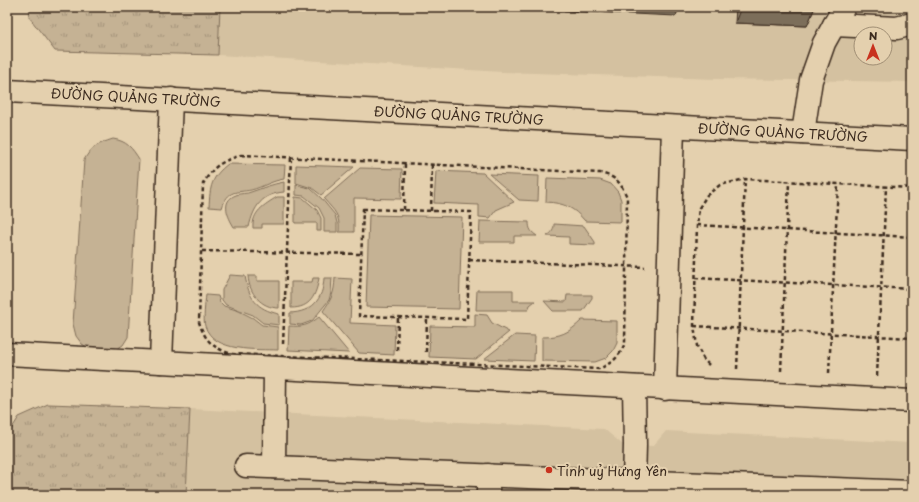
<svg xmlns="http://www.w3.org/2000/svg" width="919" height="502" viewBox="0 0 919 502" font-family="'Playpen Sans',sans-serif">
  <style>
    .built { fill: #d4c1a0; fill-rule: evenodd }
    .grass { fill: #c5b294; stroke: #806e59 }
    .park { fill: url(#park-tufts); stroke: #806e59 }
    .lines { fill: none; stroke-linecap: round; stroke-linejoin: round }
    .minor-casing { stroke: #3b2a1e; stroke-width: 25 }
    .path { stroke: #3b2a1e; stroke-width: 2.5; stroke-dasharray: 4 3; stroke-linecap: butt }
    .minor { stroke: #e4d0ae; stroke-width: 22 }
    .wall { fill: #97876f; stroke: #3b2a1e }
    .shaded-wall { fill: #7b6e5a; stroke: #3b2a1e }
    .poi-dot { fill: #c8321e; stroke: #e4d0ae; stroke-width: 1.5 }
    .labels { text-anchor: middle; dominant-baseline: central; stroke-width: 4; stroke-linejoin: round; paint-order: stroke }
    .street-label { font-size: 13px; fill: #3b2a1e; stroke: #e4d0ae }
    .poi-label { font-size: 13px; fill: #3b2a1e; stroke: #e4d0ae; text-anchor: start }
  </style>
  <defs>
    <pattern id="park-tufts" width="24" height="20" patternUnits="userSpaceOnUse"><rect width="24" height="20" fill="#c5b294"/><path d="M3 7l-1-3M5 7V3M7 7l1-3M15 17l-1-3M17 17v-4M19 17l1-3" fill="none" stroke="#a19178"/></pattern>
  </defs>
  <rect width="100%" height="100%" fill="#e4d0ae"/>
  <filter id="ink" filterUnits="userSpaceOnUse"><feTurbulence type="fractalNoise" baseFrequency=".025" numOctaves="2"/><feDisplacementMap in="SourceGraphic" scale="8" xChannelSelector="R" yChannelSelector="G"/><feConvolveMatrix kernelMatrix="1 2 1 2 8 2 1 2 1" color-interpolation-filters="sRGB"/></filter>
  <g filter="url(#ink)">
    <!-- built -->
    <g class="built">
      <path d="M220,7H912V82L717,79L503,72L218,55ZM861,34H885V58H861Z"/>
      <polygon points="190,409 604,429 622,444 653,446 666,431 912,443 912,495 186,495"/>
    </g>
    <!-- grass -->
    <g class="grass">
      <path d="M113,139C127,141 132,148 139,159L128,337L123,345L115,350H92L82,344L76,336L73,324L84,160C92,146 98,144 113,139Z"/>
      <path d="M228,164L285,165L284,179C271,181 263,187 251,190C236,193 228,189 222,208L209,207C210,187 211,177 228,164Z"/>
      <polygon points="296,165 354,167 321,195 312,188 296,183"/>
      <path d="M360,168L402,169L401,199L354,198V232H339C340,214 335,212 324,199Z"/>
      <polygon points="436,171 483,173 514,202 496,210 490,218 479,217 479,205 434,203"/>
      <polygon points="489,174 539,176 538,201 519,200"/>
      <path d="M547,178L600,180L611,184L618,192L621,200V222L585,221C573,207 564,203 546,202Z"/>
      <path d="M284,182V192C262,194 254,206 249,227H234C228,217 220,201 236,195C240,193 247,194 251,192C263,188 272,184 284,182Z"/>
      <polygon points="296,185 310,188 321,198 335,215 337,223 337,232 324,232 324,218 319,208 304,196 296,195"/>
      <path d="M277,197H284V224H262V228H253C252,212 264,205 277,197Z"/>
      <polygon points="295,197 303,198 317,210 321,218 321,231 317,231 317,223 295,223"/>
      <polygon points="369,215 462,217 459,309 366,307"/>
      <path d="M480,221L529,222C529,229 531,232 537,236H514V242H479Z"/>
      <path d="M554,224L584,226L595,242V245L569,244V237L547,236C552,233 554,230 554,224Z"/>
      <path d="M230,275L245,276C249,298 256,309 279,314V325L263,323L253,315L226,305L222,300V290Z"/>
      <path d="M248,276H257V281H279V308C261,308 249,293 248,276Z"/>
      <path d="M313,278H319C316,295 311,308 291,308V282H312Z"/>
      <path d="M324,278H332L331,293L329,300L312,321L301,325L290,324V313C312,312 323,300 324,278Z"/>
      <path d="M335,278L352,279L350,323L395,325L394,355L359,353L323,311C332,298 334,294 335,278Z"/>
      <polygon points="477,290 513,290 513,301 535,301 530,305 528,310 476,310"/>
      <path d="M206,295L218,296L220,302L224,306L239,311L253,318L262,325L278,327V350C257,349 214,353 205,326C203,320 205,303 206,295Z"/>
      <polygon points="567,295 592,295 592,298 583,311 553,311 544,301 566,302"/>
      <polygon points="475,314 487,315 492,323 509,332 476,359 429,357 430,326 475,327"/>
      <path d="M319,317L349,353L288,350L289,326C302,327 308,326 319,317Z"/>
      <path d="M582,320L617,321V343L613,351L606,358L595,362L542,361V337C560,337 569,333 582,320Z"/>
      <polygon points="515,335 535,336 534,361 484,359"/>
    </g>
    <!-- park -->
    <g class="park">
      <polygon points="30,7 220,7 218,55 55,51 29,17"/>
      <polygon points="48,404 190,409 186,495 7,495 7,436 19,417"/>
    </g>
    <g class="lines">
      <defs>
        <g id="minor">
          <polyline points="834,25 897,28 912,24"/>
          <polyline points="7,91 912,139"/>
          <polyline points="803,133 811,80 824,43 844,7"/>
          <polyline points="7,354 912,401"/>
          <polyline points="161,362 171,99"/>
          <polyline points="665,389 673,127"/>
          <polyline points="246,466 912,492"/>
          <polyline points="274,467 275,368"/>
          <polyline points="634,482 635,445 634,387"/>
          <polyline points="488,495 488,475"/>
        </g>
      </defs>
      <!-- minor casing -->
      <use href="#minor" class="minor-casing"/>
      <!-- path -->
      <g class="path">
        <path d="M241,155L600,173C617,177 620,182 627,197L625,343C619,358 613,362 599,369L232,354C213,348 205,341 199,322L203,184C214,165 221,162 241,155Z"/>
        <polygon points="363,209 471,212 467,319 359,316"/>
        <polyline points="404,210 405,163"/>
        <polyline points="431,211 432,164"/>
        <polyline points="697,225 912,237"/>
        <polyline points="202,251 361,254"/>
        <polyline points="469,260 645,267"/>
        <polyline points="695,278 912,289"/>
        <polyline points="694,326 912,338"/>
        <polyline points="283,344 291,157"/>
        <polyline points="397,350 398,317"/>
        <polyline points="426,352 427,318"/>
        <polyline points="709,365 704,360 697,346 694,326 697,225 699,208 707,195 720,185 745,179 912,188"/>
        <polyline points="737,369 745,179"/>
        <polyline points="781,371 789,182"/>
        <polyline points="829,373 838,184"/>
        <polyline points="877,376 886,187"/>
      </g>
      <!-- minor -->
      <use href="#minor" class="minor"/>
    </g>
    <!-- wall -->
    <polygon class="wall" points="736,7 815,7 807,26 735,23"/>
    <!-- shaded-wall -->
    <g class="shaded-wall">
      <polygon points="548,7 679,7 676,16 547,10"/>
      <polygon points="741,7 815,7 807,26 735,23"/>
    </g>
  </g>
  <!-- markers -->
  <circle class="poi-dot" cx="549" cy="470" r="4"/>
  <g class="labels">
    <!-- street labels -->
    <g class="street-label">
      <text transform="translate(136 97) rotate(3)">ĐƯỜNG QUẢNG TRƯỜNG</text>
      <text transform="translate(459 115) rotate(3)">ĐƯỜNG QUẢNG TRƯỜNG</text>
      <text transform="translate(783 132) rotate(3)">ĐƯỜNG QUẢNG TRƯỜNG</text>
    </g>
    <!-- poi labels -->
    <g class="poi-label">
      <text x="557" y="470">Tỉnh uỷ Hưng Yên</text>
    </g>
  </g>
  <!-- margin -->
  <rect width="919" height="502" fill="none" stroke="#e4d0ae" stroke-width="24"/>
  <rect x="12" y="12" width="895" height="478" fill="none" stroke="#3b2a1e" stroke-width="1.5" filter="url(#ink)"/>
  <!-- north arrow -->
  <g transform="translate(873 46)"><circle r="19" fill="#e4d0ae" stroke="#a08e74"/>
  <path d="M0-3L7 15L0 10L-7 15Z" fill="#c8321e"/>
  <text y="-6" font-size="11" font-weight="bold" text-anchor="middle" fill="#3b2a1e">N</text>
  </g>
</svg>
